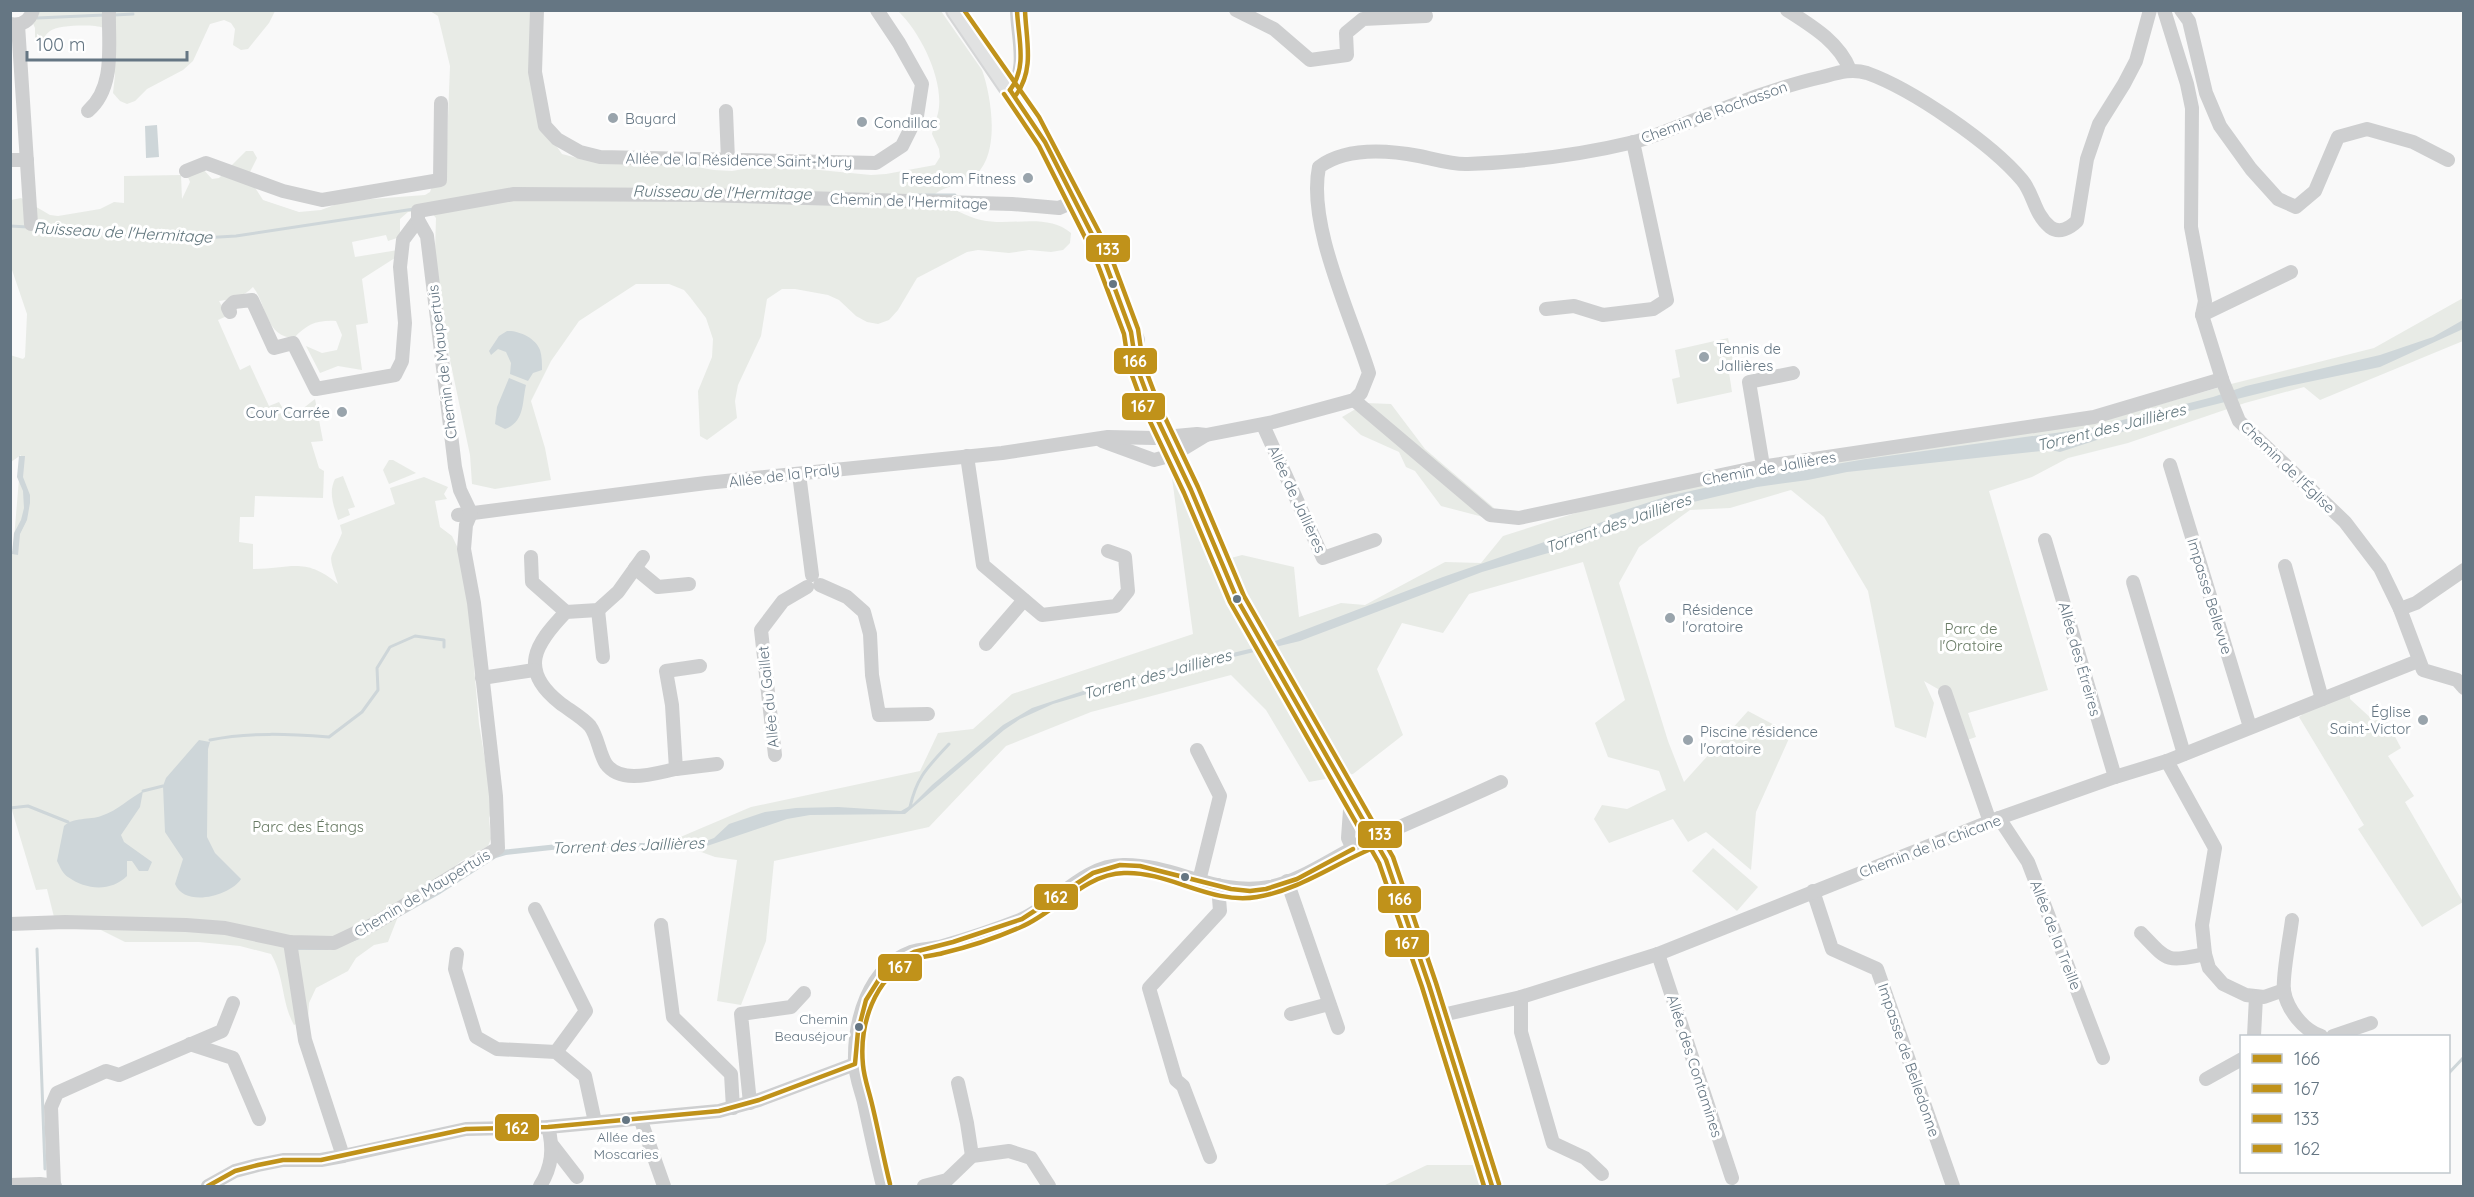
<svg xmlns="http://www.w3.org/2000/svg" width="2474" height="1197" viewBox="0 0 2474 1197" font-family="Quicksand,sans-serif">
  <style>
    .green { fill: #e8ebe6 }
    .water { fill: #ced6d9 }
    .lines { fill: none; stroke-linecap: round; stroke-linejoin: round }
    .stream { stroke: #ced6d9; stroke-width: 3 }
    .major-casing { stroke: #d5d6d7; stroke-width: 20 }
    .minor { stroke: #cecfd0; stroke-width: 14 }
    .major { stroke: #e1e2e2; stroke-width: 16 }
    .bus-1-casing { stroke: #fff; stroke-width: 9 }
    .bus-2-casing { stroke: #fff; stroke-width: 9 }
    .bus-3-casing { stroke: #fff; stroke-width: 9 }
    .bus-4-casing { stroke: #fff; stroke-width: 9 }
    .bus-1 { stroke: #c0921a; stroke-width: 4.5 }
    .bus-2 { stroke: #c0921a; stroke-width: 4.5 }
    .bus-3 { stroke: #c0921a; stroke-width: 4.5 }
    .bus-4 { stroke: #c0921a; stroke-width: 4.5 }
    .poi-dot { fill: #99a4ac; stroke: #fff; stroke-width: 2 }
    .bus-dot { fill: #657683; stroke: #fff; stroke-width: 2 }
    .labels { text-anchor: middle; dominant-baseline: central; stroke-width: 6; stroke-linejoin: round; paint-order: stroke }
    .bus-label { font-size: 14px; fill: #657683; stroke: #fff; text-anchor: end }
    .street-label { font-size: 15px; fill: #657683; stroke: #fff }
    .poi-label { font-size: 15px; fill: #657683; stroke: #fff; text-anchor: start }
    .park-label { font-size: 15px; fill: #687a64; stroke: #fff }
    .water-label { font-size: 16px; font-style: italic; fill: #60757c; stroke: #fff }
    .line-badge { stroke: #fff; stroke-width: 2 }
    .badge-label { font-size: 16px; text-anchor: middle; font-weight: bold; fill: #fff }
  </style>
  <rect width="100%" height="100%" fill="#f9f9f9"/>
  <!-- green -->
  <g class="green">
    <path d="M44,10L275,11L269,23L248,49L241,50L233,45L235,29L231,23L224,20L210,24L193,61L183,70L147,89L135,101L127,104L120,101L113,93L115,75L103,28C95,24 58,25 50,31C46,34 43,39 40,42L35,37V28L32,21L35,13Z"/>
    <path d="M430,11H533L550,137L562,154L585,160L668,162L714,170L732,171L755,167L799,168L871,175L886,174L935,165L940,157L939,149L932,134C934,124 938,117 939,107C942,76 920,32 898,11H941L982,70C992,98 1001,157 973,177C962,186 946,185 935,194L938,201C952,207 966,217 981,220C1010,227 1047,212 1071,233L1070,243L1063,250L1051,252L1029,250L1009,253L978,250L967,252L917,278L898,310L889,320L878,324L867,322L856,316L839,300L828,295L795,289H782L767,299L761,336L738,385L735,401L737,418L707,440L700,436L698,391L712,357L713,339L706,318L690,297L684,290L669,284H636L579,321L551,361L531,401L545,448L551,480L495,489L472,484L470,455L450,360L435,252L436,218L431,212H408L400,219V237L388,241L386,235L352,242L355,257L398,250V256L362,279L368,323L356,325L362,370L338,366L320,373L306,346L322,353L337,350L342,335L336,321C317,320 307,324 294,338C265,337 267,305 253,287C243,297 233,299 219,301L227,316L218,320L240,370L250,365L269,406L279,402L282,407L289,412L301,410L315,399L323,441L311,442L319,468L324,471L323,498L255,496L254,517H240L239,542L253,544V569C290,569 305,556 338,584C327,550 330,563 342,533L340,525L395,504L390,488L424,477L448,487L444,494L447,499L435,501L440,527L452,536L465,563L479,724L493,807L489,818L491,839L488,846L460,862L399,914L388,942L374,945L356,958L348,971L316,988L309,1003L308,1019L294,1025C281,1001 285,978 271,954L240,946L199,942H125L97,928L54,917L47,889L36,890L11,807L10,551H13L21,455L11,462L10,355L23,359L25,357L27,314L11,267V200L21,198L50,215L58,216L100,209L114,202L124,203V176L181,175L182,199L190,182L187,175L203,169L212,179L219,178L246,151H253L257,158L250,172L254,186L263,200L299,212L321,210L345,201L425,195L430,192L447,142L450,66L438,16Z"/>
    <polygon points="2463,298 2463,341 2320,400 2304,387 2245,403 2128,443 2068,458 2032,477 1989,491 2048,690 1968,713 1976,737 1967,740 1945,693 1924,681 1934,703 1926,738 1895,727 1868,591 1824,517 1791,490 1730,508 1690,510 1639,547 1619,583 1668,741 1684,782 1748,711 1791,734 1756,812 1751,870 1706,832 1688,842 1673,819 1609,843 1594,819 1602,805 1627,809 1666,790 1659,771 1608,757 1595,723 1625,700 1583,562 1469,594 1443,633 1402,623 1377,669 1403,735 1353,774 1309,782 1266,710 1231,675 1091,712 1006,746 929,827 774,861 766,941 741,1005 717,1001 737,860 715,857 671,841 751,807 920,771 938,733 973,729 1012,694 1193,634 1172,478 1177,478 1209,564 1242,555 1294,567 1299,617 1341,603 1365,605 1445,562 1481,563 1503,536 1582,511 1681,489 1854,458 2095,423 2231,384 2374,348"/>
    <polygon points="1728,338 1734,365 1728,366 1732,392 1677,404 1672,379 1680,377 1675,350"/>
    <polygon points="1366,403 1391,404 1425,449 1494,508 1491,519 1441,506 1415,471 1406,467 1399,452 1361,435 1342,417"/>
    <polygon points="389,460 393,460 416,473 389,484 383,470"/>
    <path d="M343,476L355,507L348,509L350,515L338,520C334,506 328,493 335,479Z"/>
    <polygon points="2350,693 2350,699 2374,721 2384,716 2401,748 2388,756 2414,796 2405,802 2463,902 2422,927 2358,829 2364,825 2299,717 2302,715 2300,712"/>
    <polygon points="1713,848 1758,887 1737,911 1692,871"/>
    <polygon points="1427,1165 1473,1165 1485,1186 1383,1186"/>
  </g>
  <!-- water -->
  <g class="water">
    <polygon points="157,125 159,157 146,158 145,126"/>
    <polygon points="2463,320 2463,329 2380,367 2289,386 2177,414 2060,452 2051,450 1847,472 1808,480 1757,487 1689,503 1650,514 1597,539 1482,572 1300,641 1117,685 1053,704 1020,719 1004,730 905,814 810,815 787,819 704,847 570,848 506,855 496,858 440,894 360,939 327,950 295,950 295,947 316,947 500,850 567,843 701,843 714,838 729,824 765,812 796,808 838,807 901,811 913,804 932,785 1003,725 1032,708 1110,682 1262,646 1443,577 1608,520 1610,515 1668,496 1740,480 1866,459 2091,428 2213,397 2246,386 2380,355 2433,337"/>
    <path d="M507,331C518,330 536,338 540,350C542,356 542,364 542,370L533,373L528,381L510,374L511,363L506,352L498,349L491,355L489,351L499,336Z"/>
    <path d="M509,378L526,385C522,402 525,422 505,429L495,424L497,407Z"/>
    <polygon points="19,456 25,456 23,477 30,495 30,503 27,520 20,534 18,555 12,554 14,533 21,520 24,508 23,491 17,477"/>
    <path d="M199,740L210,742L208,749L207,837L215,853L241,879C230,896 185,908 175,884L183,859L165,832L163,786L166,778Z"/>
    <path d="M143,791L140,807L121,835L124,842L152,862L148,871H139L132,861H127V876C111,892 86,890 68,877C63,874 60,867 57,861L64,826C73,817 90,820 101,816C119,810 128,799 143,791Z"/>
  </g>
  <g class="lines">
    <!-- stream -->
    <g class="stream">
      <polyline points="114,15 133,14"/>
      <polyline points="37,18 104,15"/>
      <polyline points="918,195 955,195"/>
      <polyline points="10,226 28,227"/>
      <polyline points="34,228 185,239 236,236 414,209"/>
      <path d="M210,740C249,732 290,734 329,737L362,712L378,690L377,668L390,647L415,636L444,640V647"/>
      <polyline points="143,791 163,786"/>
      <path d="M910,807C917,776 928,767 949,744"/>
      <polyline points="10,808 28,806 68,822"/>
      <polyline points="37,949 45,1169"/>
      <polyline points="2448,1074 2464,1057"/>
    </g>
    <defs>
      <g id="major">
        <polyline points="955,10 1045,142 1102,254 1135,340"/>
        <polyline points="1131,332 1136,365 1152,408 1191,490 1237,599 1390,867 1492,1186"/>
      </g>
    </defs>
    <!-- major casing -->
    <use href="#major" class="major-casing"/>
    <!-- minor -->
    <g class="minor">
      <polyline points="537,10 535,72 545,126 557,139 580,152 600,157 876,163 902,146 917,116 922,84 899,43 877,10"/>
      <polyline points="1236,10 1274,29 1310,60 1347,55 1346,33 1363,19 1426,16"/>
      <path d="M1787,10C1812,26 1839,42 1850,70"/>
      <polyline points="2164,10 2187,84 2192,108 2191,227 2205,301 2202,315 2223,382 2239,421 2345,522 2380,568 2400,609 2423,670 2457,680 2464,688"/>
      <polyline points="2181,10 2189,21 2206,93 2220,126 2251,169 2278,199 2296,207 2315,191 2338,137 2367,129 2413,142 2448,160"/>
      <path d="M10,24C22,26 30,21 33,10"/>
      <polyline points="18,25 31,224"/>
      <path d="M1010,90C1029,72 1017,34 1017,10"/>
      <path d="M88,111C116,87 108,44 109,10"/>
      <polyline points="726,111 728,160"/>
      <polyline points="10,160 27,160"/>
      <polyline points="186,171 206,163 283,191 322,200 440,180 441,103"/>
      <polyline points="1546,309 1574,306 1603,315 1653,309 1667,300 1633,142"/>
      <polyline points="230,312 228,308 234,302 252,300 274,348 293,343 316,389 395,375 402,361 405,323 400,267 403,240 418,220"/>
      <polyline points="2202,315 2291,272"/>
      <polyline points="1354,400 1490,515 1519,518 1754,468 2094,417 2222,379"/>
      <polyline points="1263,425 1323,558 1375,540"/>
      <polyline points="1102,441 1154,460 1173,455 1206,435"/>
      <polyline points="967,456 983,565 1042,615 1116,606 1128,591 1125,557 1108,551"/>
      <polyline points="2170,465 2250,727"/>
      <polyline points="1763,466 1749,382 1793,373"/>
      <polyline points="799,474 812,575"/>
      <path d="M458,515L706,483L1002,453L1108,437L1154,438L1197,434L1206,435L1273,422L1354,400L1361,393L1369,373C1351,315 1307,225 1319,167C1346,147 1387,150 1419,156C1435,159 1452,165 1468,164C1524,162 1580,155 1634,142C1653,137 1671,129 1689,122C1733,105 1777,87 1822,77C1837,73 1851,68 1867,73C1912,89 1991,143 2022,180C2034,194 2034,214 2050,227C2059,234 2070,228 2077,221L2087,159L2099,124L2124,84L2136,61L2150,10"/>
      <polyline points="2045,540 2115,777"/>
      <polyline points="531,557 532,582 566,612"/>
      <path d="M643,557L618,592L598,610L566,612C535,644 518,670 560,703C569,710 582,717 590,726C598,737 599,753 606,764C621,785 656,773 676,769L672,705L666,671L700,666"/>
      <polyline points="2285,566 2322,699"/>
      <polyline points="635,568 658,587 689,584"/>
      <polyline points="2133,582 2184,754"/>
      <polyline points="820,585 847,597 864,612 870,634 872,675 879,715 928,714"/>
      <polyline points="2400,609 2416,603 2464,570"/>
      <polyline points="598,610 603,657"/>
      <polyline points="986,644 1024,600"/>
      <polyline points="482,678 534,670"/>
      <polyline points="1945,692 1990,822"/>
      <polyline points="1197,750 1220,796 1199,881"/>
      <polyline points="775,755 761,630 783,601 807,587"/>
      <polyline points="2167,761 2215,848 2202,925 2205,954 2209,968 2223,984 2246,995 2264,997 2284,990"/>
      <polyline points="676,769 717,764"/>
      <polyline points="1351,796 1348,838 1353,849"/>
      <polyline points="1999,818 2028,862 2103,1058"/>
      <polyline points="1287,881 1338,1028"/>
      <polyline points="1813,891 1832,949 1877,969 1953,1186"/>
      <polyline points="535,909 586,1011 556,1052"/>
      <path d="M2292,920C2290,937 2282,976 2284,991C2287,1009 2303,1030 2321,1036"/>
      <polyline points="10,924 65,922 186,925 225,928 290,942 334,943 374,924 498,848 496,796 474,603 464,549 466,525 471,513 460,490 455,467 427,236 418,220 418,211 514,194 702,195 1012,204 1059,208 1075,201"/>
      <polyline points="661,925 673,1017 731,1074 733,1108"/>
      <path d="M2141,933C2169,962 2165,962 2205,954"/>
      <polyline points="290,942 305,1040 343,1156"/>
      <polyline points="457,954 455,969 476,1037 497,1049 556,1052 585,1076 595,1122"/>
      <polyline points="1658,954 1732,1178"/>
      <polyline points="1521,997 1521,1032 1553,1143 1585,1158 1602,1174"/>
      <polyline points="1291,1014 1329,1004"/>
      <polyline points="1438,1016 1521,997 1658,954 1999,818 2115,777 2167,761 2418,661"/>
      <polyline points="2254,1036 2256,997"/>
      <polyline points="2333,1036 2371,1023"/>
      <polyline points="190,1044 233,1058 259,1119"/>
      <polyline points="2206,1079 2242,1059"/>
      <polyline points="958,1083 967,1123 972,1156"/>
      <polyline points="750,1103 741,1014 791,1007 804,993"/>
      <polyline points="640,1118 664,1186"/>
      <polyline points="553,1146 577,1177"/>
      <polyline points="1210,1157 1183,1086 1176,1080 1149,988 1220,911 1218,885"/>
      <polyline points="10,1185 40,1184 55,1186"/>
      <polyline points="54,1186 51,1107 57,1093 106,1071 119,1075 222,1031 233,1003"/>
      <polyline points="208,1186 235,1171 258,1165 283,1160 321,1160 343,1156 466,1129 548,1127 719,1111 759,1100 855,1064"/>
      <path d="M540,1186C552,1167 554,1149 548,1127"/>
      <path d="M883,1186C876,1158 870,1130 864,1102C861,1090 855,1075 855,1062C854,1021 868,968 911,952C921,949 933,949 943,946C967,939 997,929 1020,920C1055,905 1083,865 1123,865C1174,864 1216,897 1270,887C1304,880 1333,857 1364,843C1410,822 1456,803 1501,782"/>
      <polyline points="924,1186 947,1180 972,1156 1009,1151 1031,1158 1049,1186"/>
    </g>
    <!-- major -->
    <use href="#major" class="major"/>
    <defs>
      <g id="bus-1">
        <polyline points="1010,90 1045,142 1102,254 1131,332 1136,365 1152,408 1191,490 1237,599 1386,860 1429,985 1492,1186"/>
        <path d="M1010,90C1028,67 1018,37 1017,10"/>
      </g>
      <g id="bus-2">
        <polyline points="1004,94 1039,146 1095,257 1124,334 1129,367 1145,411 1184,493 1230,602 1379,863 1422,987 1484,1186"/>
        <path d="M1016,95C1035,69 1026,40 1025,10"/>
        <path d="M890,1184C883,1156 878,1128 871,1100C868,1088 864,1077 863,1065C859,1025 874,978 912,960C921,956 933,956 943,953C969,947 996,938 1021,927C1055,913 1084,874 1124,873C1169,871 1211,905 1257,897C1300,890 1337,862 1378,846"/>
      </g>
      <polyline id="bus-3" points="964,10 1039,117 1109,251 1138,329 1143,363 1159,405 1198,487 1244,596 1393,857 1436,983 1499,1184"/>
      <polyline id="bus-4" points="208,1186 235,1171 258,1165 283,1160 321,1160 466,1129 548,1127 719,1111 759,1100 855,1064 858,1031 866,1000 883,973 895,962 914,952 953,942 1022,919 1093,873 1120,865 1140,866 1231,889 1250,891 1266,889 1297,879 1353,849"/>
    </defs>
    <!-- bus-1 casing -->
    <use href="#bus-1" class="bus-1-casing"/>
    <!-- bus-2 casing -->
    <use href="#bus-2" class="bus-2-casing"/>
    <!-- bus-3 casing -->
    <use href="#bus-3" class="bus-3-casing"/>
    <!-- bus-4 casing -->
    <use href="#bus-4" class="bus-4-casing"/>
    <!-- bus-1 -->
    <use href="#bus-1" class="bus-1"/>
    <!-- bus-2 -->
    <use href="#bus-2" class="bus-2"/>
    <!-- bus-3 -->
    <use href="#bus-3" class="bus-3"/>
    <!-- bus-4 -->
    <use href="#bus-4" class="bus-4"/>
  </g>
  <!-- markers -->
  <g class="poi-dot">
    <circle cx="613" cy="118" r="6"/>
    <circle cx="862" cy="122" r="6"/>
    <circle cx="1028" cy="178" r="6"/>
    <circle cx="1704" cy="357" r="6"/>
    <circle cx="342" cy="412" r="6"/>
    <circle cx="1670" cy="618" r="6"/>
    <circle cx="2423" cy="720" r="6"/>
    <circle cx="1688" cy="740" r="6"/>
  </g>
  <g class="bus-dot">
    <circle cx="1113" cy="284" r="5"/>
    <circle cx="1237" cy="599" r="5"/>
    <circle cx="1185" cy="877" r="5"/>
    <circle cx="859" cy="1027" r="5"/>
    <circle cx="626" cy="1120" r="5"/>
  </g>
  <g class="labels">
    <!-- bus labels -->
    <g class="bus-label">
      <text x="848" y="1019">Chemin<tspan x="848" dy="17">Beauséjour</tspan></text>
      <text x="626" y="1137" text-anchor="middle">Allée des<tspan x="626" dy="17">Moscaries</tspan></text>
    </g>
    <!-- street labels -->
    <g class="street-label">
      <text transform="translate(1714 112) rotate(-20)">Chemin de Rochasson</text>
      <text transform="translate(739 160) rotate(1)">Allée de la Résidence Saint-Mury</text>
      <text transform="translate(909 201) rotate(2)">Chemin de l'Hermitage</text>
      <text transform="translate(442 362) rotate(-97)">Chemin de Maupertuis</text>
      <text transform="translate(2288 467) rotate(44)">Chemin de l'Église</text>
      <text transform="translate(1769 468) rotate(-10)">Chemin de Jallières</text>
      <text transform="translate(784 475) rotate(-7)">Allée de la Praly</text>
      <text transform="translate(1297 499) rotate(65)">Allée de Jallières</text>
      <text transform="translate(2210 596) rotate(73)">Impasse Bellevue</text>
      <text transform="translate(2080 659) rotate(74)">Allée des Étreires</text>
      <text transform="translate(768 697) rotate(-96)">Allée du Gaillet</text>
      <text transform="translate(1930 846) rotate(-21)">Chemin de la Chicane</text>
      <text transform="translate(422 893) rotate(-31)">Chemin de Maupertuis</text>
      <text transform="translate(2056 935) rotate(69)">Allée de la Treille</text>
      <text transform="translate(1909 1060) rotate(71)">Impasse de Belledonne</text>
      <text transform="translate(1695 1066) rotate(72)">Allée des Contamines</text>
    </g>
    <!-- poi labels -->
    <g class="poi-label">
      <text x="625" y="118">Bayard</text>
      <text x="874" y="122">Condillac</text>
      <text x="1016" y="178" text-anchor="end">Freedom Fitness</text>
      <text x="1716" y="348">Tennis de<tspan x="1716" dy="17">Jallières</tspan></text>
      <text x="330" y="412" text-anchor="end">Cour Carrée</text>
      <text x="1682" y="609">Résidence<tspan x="1682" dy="17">l'oratoire</tspan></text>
      <text x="2411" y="711" text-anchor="end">Église<tspan x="2411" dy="17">Saint-Victor</tspan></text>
      <text x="1700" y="731">Piscine résidence<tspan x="1700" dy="17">l'oratoire</tspan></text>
    </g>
    <!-- park labels -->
    <g class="park-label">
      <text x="1971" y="628">Parc de<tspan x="1971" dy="17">l'Oratoire</tspan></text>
      <text x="308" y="826">Parc des Étangs</text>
    </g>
    <!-- water labels -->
    <g class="water-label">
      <text transform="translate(722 192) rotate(1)">Ruisseau de l'Hermitage</text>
      <text transform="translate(123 232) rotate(3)">Ruisseau de l'Hermitage</text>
      <text transform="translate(2111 427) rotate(-14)">Torrent des Jaillières</text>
      <text transform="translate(1618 523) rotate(-19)">Torrent des Jaillières</text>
      <text transform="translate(1157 674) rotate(-15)">Torrent des Jaillières</text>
      <text transform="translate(628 845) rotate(-2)">Torrent des Jaillières</text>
    </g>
  </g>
  <g class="line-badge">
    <rect x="1085" y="234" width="46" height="29" rx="6" fill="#c0921a"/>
    <rect x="1113" y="347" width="45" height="28" rx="6" fill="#c0921a"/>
    <rect x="1121" y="392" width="45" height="29" rx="6" fill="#c0921a"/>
    <rect x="1357" y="820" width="46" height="29" rx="6" fill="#c0921a"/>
    <rect x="1033" y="883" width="46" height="28" rx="6" fill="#c0921a"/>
    <rect x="1377" y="885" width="45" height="29" rx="6" fill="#c0921a"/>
    <rect x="1384" y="929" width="46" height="29" rx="6" fill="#c0921a"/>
    <rect x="877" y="953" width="46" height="29" rx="6" fill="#c0921a"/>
    <rect x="494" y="1113" width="46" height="29" rx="6" fill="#c0921a"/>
  </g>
  <g class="badge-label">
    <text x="1108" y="255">133</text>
    <text x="1135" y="367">166</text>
    <text x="1143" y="412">167</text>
    <text x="1380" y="840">133</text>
    <text x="1056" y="903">162</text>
    <text x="1400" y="905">166</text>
    <text x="1407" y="949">167</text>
    <text x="900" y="973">167</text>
    <text x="517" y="1134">162</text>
  </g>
  <!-- border -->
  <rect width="2474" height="1197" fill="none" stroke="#657683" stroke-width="24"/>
  <!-- legend -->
  <rect x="2240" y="1035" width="210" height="138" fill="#ffffff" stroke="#c1c8cd" stroke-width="1.5"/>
  <rect x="2252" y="1054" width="30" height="9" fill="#c0921a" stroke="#c1c8cd" stroke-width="1.5"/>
  <text x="2294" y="1065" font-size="18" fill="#657683">166</text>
  <rect x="2252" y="1084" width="30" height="9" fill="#c0921a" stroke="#c1c8cd" stroke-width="1.5"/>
  <text x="2294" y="1095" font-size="18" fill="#657683">167</text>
  <rect x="2252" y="1114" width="30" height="9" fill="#c0921a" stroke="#c1c8cd" stroke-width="1.5"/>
  <text x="2294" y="1125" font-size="18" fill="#657683">133</text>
  <rect x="2252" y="1144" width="30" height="9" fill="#c0921a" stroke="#c1c8cd" stroke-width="1.5"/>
  <text x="2294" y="1155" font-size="18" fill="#657683">162</text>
  <!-- scale -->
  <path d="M27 51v9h160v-9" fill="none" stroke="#657683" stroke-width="3"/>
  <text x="36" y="51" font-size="18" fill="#657683" stroke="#ffffff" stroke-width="4.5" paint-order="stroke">100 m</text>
</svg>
